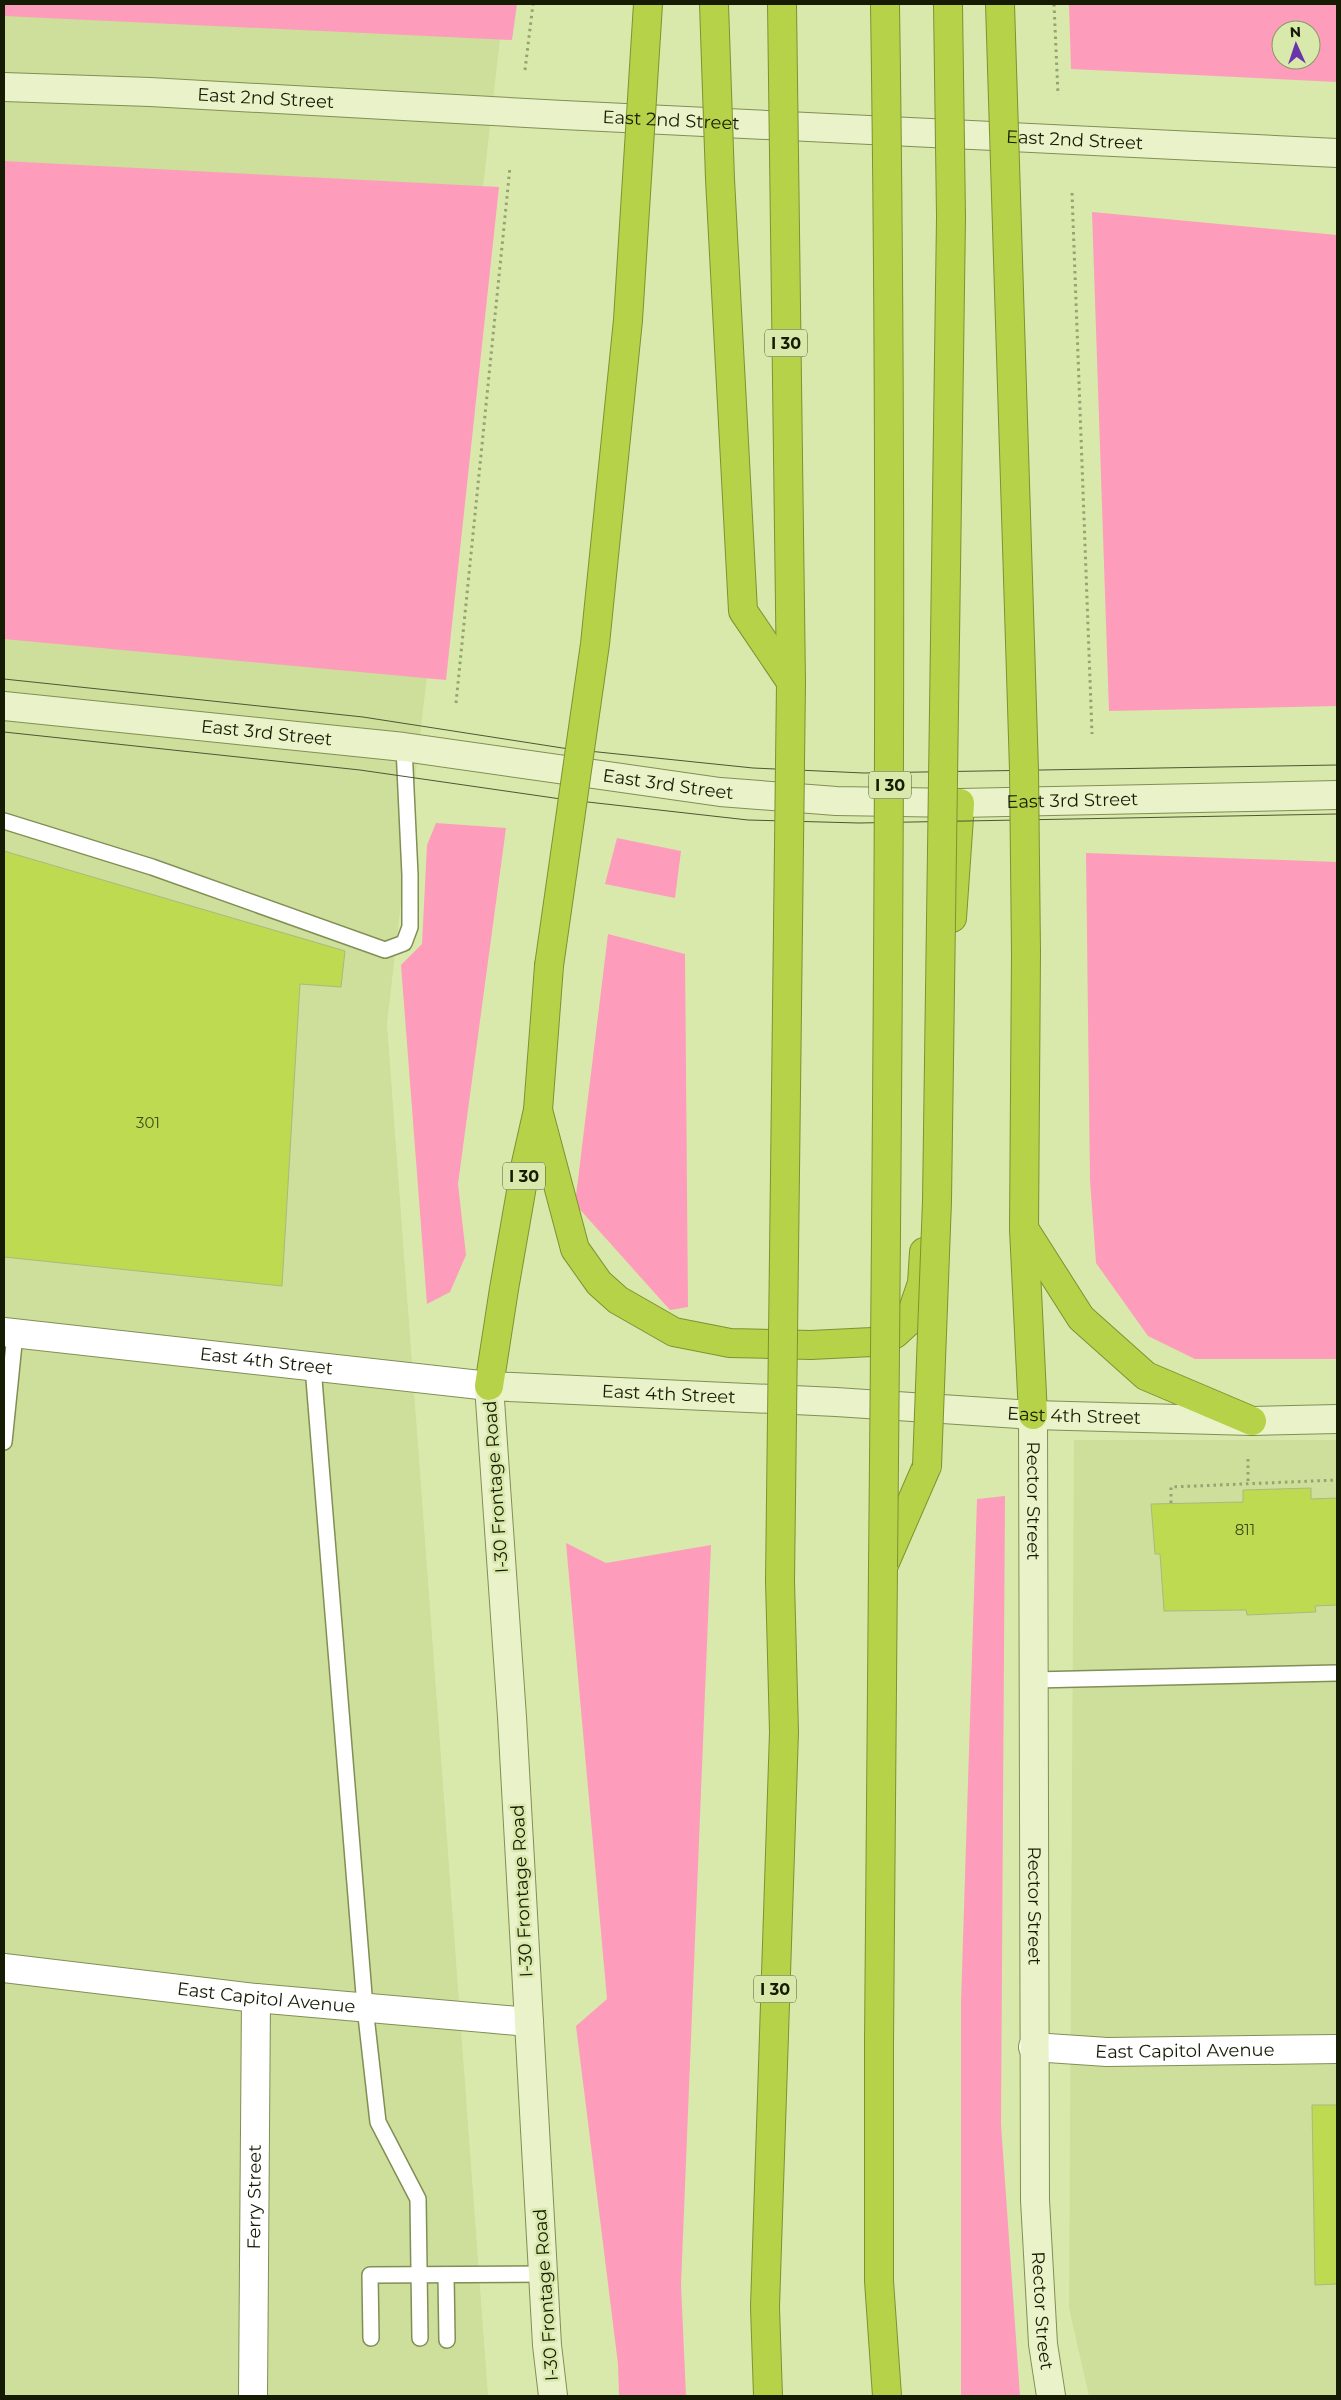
<svg xmlns="http://www.w3.org/2000/svg" width="1341" height="2400" viewBox="0 0 1341 2400" font-family="Montserrat,sans-serif">
  <style>
    .built { fill: #cddf9b }
    .green { fill: #fd9dbb; fill-rule: evenodd }
    .building { fill: #bdda51; stroke: #aab97e }
    .lines { fill: none; stroke-linecap: round; stroke-linejoin: round }
    .lane-casing { stroke: #818f55; stroke-width: 18 }
    .street-casing { stroke: #818f55; stroke-width: 30 }
    .secondary-casing { stroke: #818f55; stroke-width: 30 }
    .highway-casing { stroke: #7e9231; stroke-width: 30 }
    .path { stroke: #95a271; stroke-width: 3; stroke-dasharray: 2.5 4; stroke-linecap: butt }
    .lane { stroke: #fff; stroke-width: 15 }
    .street { stroke: #fff; stroke-width: 28 }
    .secondary { stroke: #e9f2c8; stroke-width: 28 }
    .highway { stroke: #b6d249; stroke-width: 28 }
    .tram { stroke: #4e5634; stroke-width: 1 }
    .highway-bridge-casing { stroke: #7e9231; stroke-width: 30; stroke-linecap: butt }
    .highway-bridge { stroke: #b6d249; stroke-width: 28 }
    .labels { text-anchor: middle; dominant-baseline: central; stroke-width: 5; stroke-linejoin: round; paint-order: stroke }
    .number-label { font-size: 15px; fill: #404b17 }
    .shield { fill: #d9e9ab; stroke: #505936; stroke-width: 1 }
    .shield-label { font-size: 16px; font-weight: bold; fill: #161b04 }
    .street-label { font-size: 18px; fill: #161b04; stroke: #d9e9ab }
  </style>
  <rect width="100%" height="100%" fill="#d9e9ab"/>
  <!-- built -->
  <g class="built">
    <polygon points="4,4 504,4 387,1024 488,2396 4,2396"/>
    <polygon points="1074,1440 1337,1440 1337,2396 1089,2396 1069,2308"/>
  </g>
  <!-- green -->
  <g class="green">
    <polygon points="4,4 517,4 512,40 4,16"/>
    <path d="M1069,4H1337V82L1071,69ZM1281,30H1311V60H1281Z"/>
    <polygon points="4,161 499,187 446,680 4,639"/>
    <polygon points="1092,212 1337,235 1337,706 1109,711"/>
    <polygon points="436,823 506,828 458,1184 466,1255 450,1292 427,1304 401,965 422,944 427,845"/>
    <polygon points="617,838 681,851 675,898 605,884"/>
    <polygon points="1086,853 1337,862 1337,1359 1195,1359 1148,1336 1096,1263 1090,1180"/>
    <polygon points="608,934 685,954 688,1307 670,1310 575,1204"/>
    <polygon points="1005,1496 1001,2124 1020,2396 961,2396 961,2002 977,1499"/>
    <polygon points="566,1543 606,1563 711,1545 681,2285 686,2396 619,2396 618,2364 576,2026 607,1999"/>
  </g>
  <!-- building -->
  <g class="building">
    <polygon points="4,851 345,951 341,987 300,984 282,1286 4,1257"/>
    <polygon points="1311,1488 1311,1499 1337,1498 1337,1605 1315,1606 1316,1612 1247,1615 1246,1610 1164,1611 1160,1554 1155,1554 1151,1504 1243,1502 1243,1490"/>
    <polygon points="1312,2105 1337,2105 1337,2284 1315,2285"/>
  </g>
  <g class="lines">
    <defs>
      <g id="lane">
        <polyline points="4,821 152,867 385,950 404,943 410,927 410,875 404,747"/>
        <polyline points="313,1367 365,2007 378,2122 418,2199 420,2338"/>
        <polyline points="4,1442 15,1334"/>
        <polyline points="1034,1680 1337,1673"/>
        <polyline points="446,2275 447,2340"/>
        <polyline points="371,2338 370,2275 545,2274"/>
      </g>
      <g id="street">
        <path id="s1" d="M4,1332L489,1386"/>
        <path id="s2" d="M4,1968L256,1998L529,2022"/>
        <path id="s3" d="M1033,2047L1107,2052L1337,2049"/>
        <path id="s4" d="M253,2396L256,1998"/>
      </g>
      <g id="secondary">
        <path id="s5" d="M4,87L150,92L563,115L1337,153"/>
        <path id="s6" d="M4,706L404,747L720,792L836,801L960,803L1337,795"/>
        <path id="s7" d="M1033,1415L1035,2200L1043,2344L1051,2396"/>
        <path id="s8" d="M553,2396L547,2345L512,1717L489,1386L836,1402L1033,1415L1252,1421L1337,1419"/>
      </g>
      <g id="highway">
        <polyline points="952,918 960,803"/>
        <polyline points="1026,953 1024,1229 1033,1415"/>
        <polyline points="538,1110 575,1249 599,1283 618,1300 674,1332 730,1343 811,1345 872,1342 895,1334 909,1321 922,1283 924,1252"/>
        <polyline points="1025,1230 1081,1318 1146,1376 1252,1421"/>
        <polyline points="489,1386 504,1289 526,1163 538,1110 549,966"/>
        <polyline points="768,2396 765,2307 784,1732 780,1581"/>
        <polyline points="887,2396 879,2281 879,2042 883,1567 927,1466"/>
      </g>
    </defs>
    <!-- lane casing -->
    <use href="#lane" class="lane-casing"/>
    <!-- street casing -->
    <use href="#street" class="street-casing"/>
    <!-- secondary casing -->
    <use href="#secondary" class="secondary-casing"/>
    <!-- highway casing -->
    <use href="#highway" class="highway-casing"/>
    <!-- path -->
    <g class="path">
      <polyline points="1054,4 1058,95"/>
      <polyline points="525,70 533,4"/>
      <polyline points="1072,193 1092,734"/>
      <polyline points="456,703 510,167"/>
      <polyline points="1248,1459 1248,1484"/>
      <polyline points="1171,1503 1171,1487 1337,1480"/>
    </g>
    <!-- lane -->
    <use href="#lane" class="lane"/>
    <!-- street -->
    <use href="#street" class="street"/>
    <!-- secondary -->
    <use href="#secondary" class="secondary"/>
    <!-- highway -->
    <use href="#highway" class="highway"/>
    <!-- tram -->
    <g class="tram">
      <polyline points="4,679 363,717 569,749 753,768 864,773 1337,765"/>
      <polyline points="4,732 360,770 561,799 748,820 859,823 1337,814"/>
    </g>
    <defs>
      <g id="highway-bridge">
        <polyline points="714,4 720,179 743,611 791,682"/>
        <polyline points="1000,4 1024,770 1026,953"/>
        <polyline points="549,966 595,644 628,320 648,4"/>
        <polyline points="927,1466 937,1201 951,217 948,4"/>
        <path d="M883,1567C888,1046 893,525 885,4"/>
        <polyline points="780,1581 791,682 782,4"/>
      </g>
    </defs>
    <!-- highway-bridge casing -->
    <use href="#highway-bridge" class="highway-bridge-casing"/>
    <!-- highway-bridge -->
    <use href="#highway-bridge" class="highway-bridge"/>
  </g>
  <g class="labels">
    <!-- number labels -->
    <g class="number-label">
      <text x="148" y="1122">301</text>
      <text x="1245" y="1529">811</text>
    </g>
    <!-- shield labels -->
    <g class="shield">
      <rect x="765" y="329.5" width="42" height="27" rx="4"/>
      <rect x="869" y="771.5" width="42" height="27" rx="4"/>
      <rect x="503" y="1162.5" width="42" height="27" rx="4"/>
      <rect x="754" y="1975.5" width="42" height="27" rx="4"/>
    </g>
    <g class="shield-label">
      <text x="786" y="343">I 30</text>
      <text x="890" y="785">I 30</text>
      <text x="524" y="1176">I 30</text>
      <text x="775" y="1989">I 30</text>
    </g>
    <!-- street labels -->
    <g class="street-label">
      <text stroke="none"><textPath href="#s5" startOffset="262">East 2nd Street</textPath></text>
      <text stroke="none"><textPath href="#s5" startOffset="668">East 2nd Street</textPath></text>
      <text stroke="none"><textPath href="#s5" startOffset="1072">East 2nd Street</textPath></text>
      <text stroke="none"><textPath href="#s6" startOffset="264">East 3rd Street</textPath></text>
      <text stroke="none"><textPath href="#s6" startOffset="669">East 3rd Street</textPath></text>
      <text stroke="none"><textPath href="#s6" startOffset="1074">East 3rd Street</textPath></text>
      <text stroke="none"><textPath href="#s1" startOffset="264">East 4th Street</textPath></text>
      <text stroke="none"><textPath href="#s8" startOffset="1192">East 4th Street</textPath></text>
      <text stroke="none"><textPath href="#s8" startOffset="1598">East 4th Street</textPath></text>
      <text transform="translate(496 1487) rotate(-94)">I-30 Frontage Road</text>
      <text stroke="none"><textPath href="#s7" startOffset="86">Rector Street</textPath></text>
      <text transform="translate(522 1891) rotate(-93)">I-30 Frontage Road</text>
      <text stroke="none"><textPath href="#s7" startOffset="491">Rector Street</textPath></text>
      <text stroke="none"><textPath href="#s2" startOffset="264">East Capitol Avenue</textPath></text>
      <text stroke="none"><textPath href="#s3" startOffset="152">East Capitol Avenue</textPath></text>
      <text stroke="none"><textPath href="#s4" startOffset="199">Ferry Street</textPath></text>
      <text transform="translate(546 2295) rotate(-94)">I-30 Frontage Road</text>
      <text stroke="none"><textPath href="#s7" startOffset="896">Rector Street</textPath></text>
    </g>
  </g>
  <!-- border -->
  <rect width="1341" height="2400" fill="none" stroke="#161b04" stroke-width="10"/>
  <!-- north arrow -->
  <g transform="translate(1296 45) rotate(357)"><circle r="24" fill="#d9e9ab" stroke="#8b9768"/>
  <path d="M0-4L9 19L0 12L-9 19Z" fill="#6a34ab"/>
  <text y="-8" font-size="14" font-weight="bold" text-anchor="middle" fill="#161b04">N</text>
  </g>
</svg>
